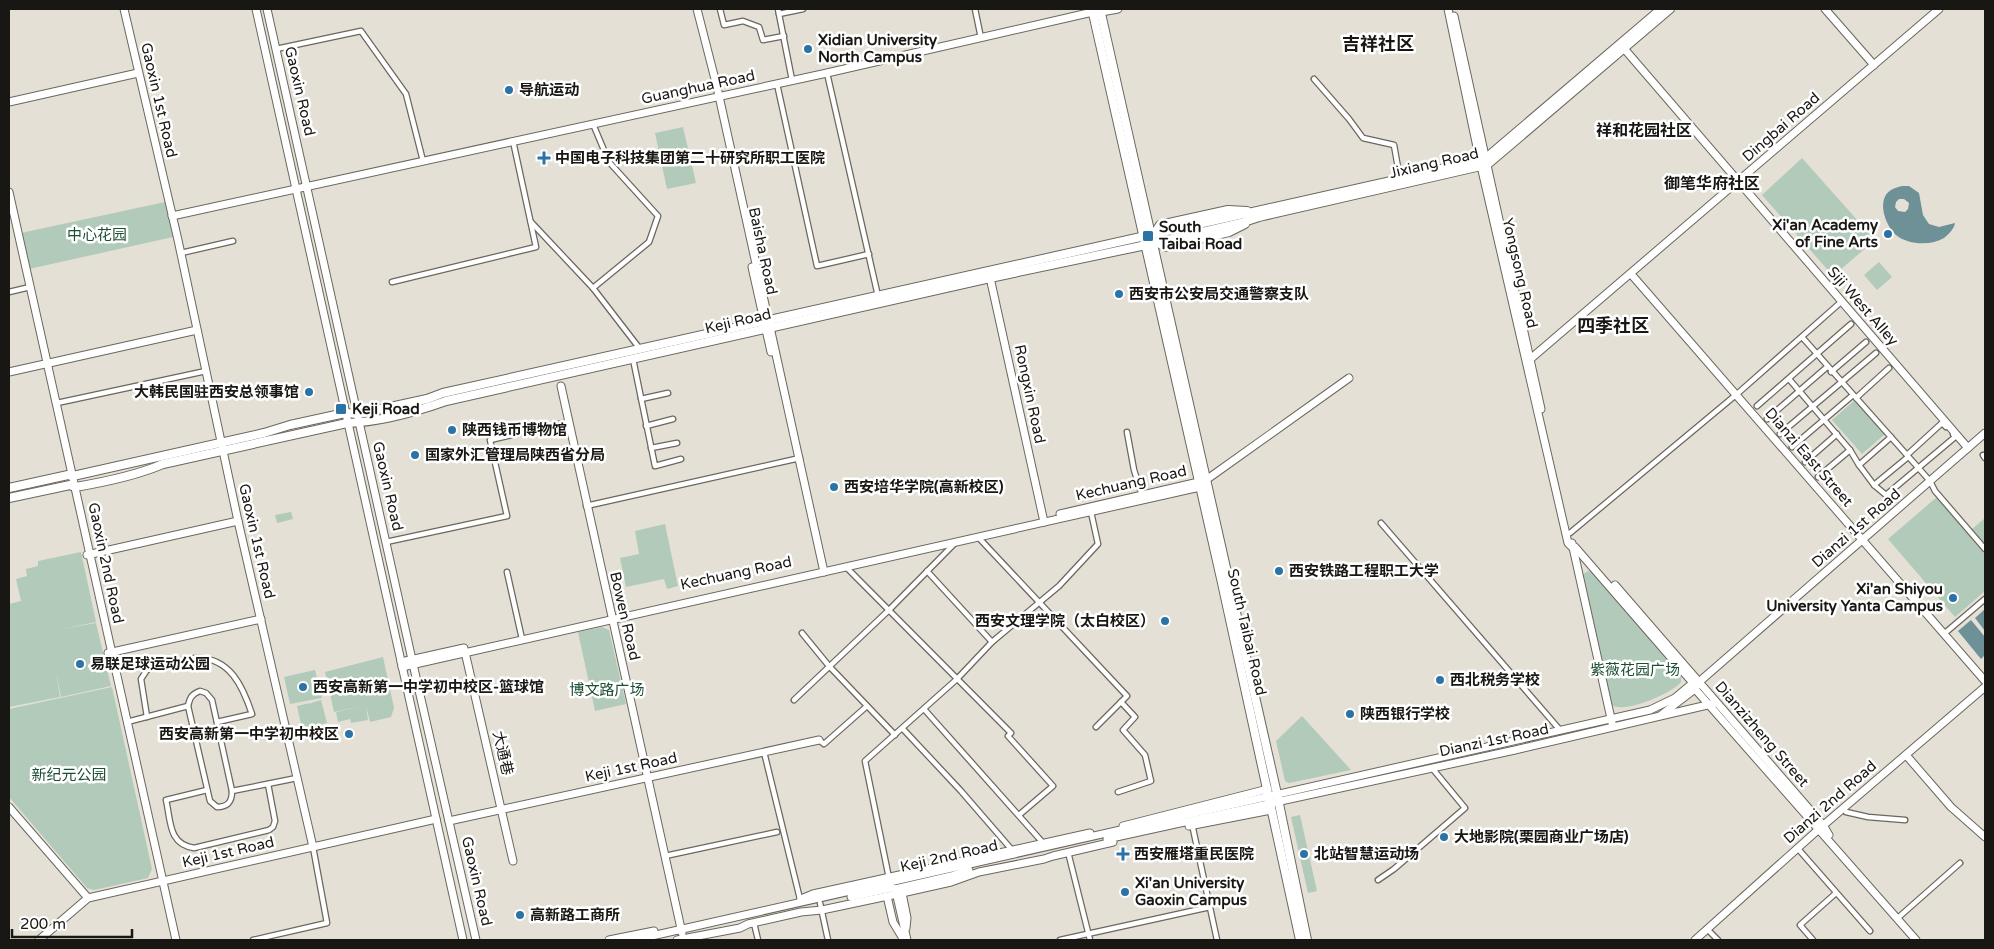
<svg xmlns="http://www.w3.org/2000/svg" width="1994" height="949" viewBox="0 0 1994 949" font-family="'Varela Round','Noto Sans SC',sans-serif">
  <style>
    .green { fill: #b2cab9 }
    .water { fill: #6d9197; fill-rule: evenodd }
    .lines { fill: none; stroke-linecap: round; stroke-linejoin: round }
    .street-casing { stroke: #6b675e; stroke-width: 7 }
    .secondary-casing { stroke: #6b675e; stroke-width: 9 }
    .primary-casing { stroke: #6b675e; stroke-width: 10 }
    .street { stroke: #fff; stroke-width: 4.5 }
    .secondary { stroke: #fff; stroke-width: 7 }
    .primary { stroke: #fff; stroke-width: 8 }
    .poi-dot { fill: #2b72a6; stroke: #fff; stroke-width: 2 }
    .labels { text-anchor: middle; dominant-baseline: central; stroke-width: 5; stroke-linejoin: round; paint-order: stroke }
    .poi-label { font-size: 15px; font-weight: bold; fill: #181713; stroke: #fff; text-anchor: start }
    .street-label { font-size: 15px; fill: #181713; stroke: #fff }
    .park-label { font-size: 15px; fill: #1d4e33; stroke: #fff }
    .neighbourhood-label { font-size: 16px; font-weight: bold; fill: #181713; stroke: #fff }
    .quarter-label { font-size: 18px; font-weight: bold; fill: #181713; stroke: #fff }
  </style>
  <rect width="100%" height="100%" fill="#e4e0d6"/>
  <!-- green -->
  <g class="green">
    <polygon points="683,127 696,183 667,189 655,133"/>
    <polygon points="1802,158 1875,240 1833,276 1762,195"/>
    <polygon points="165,202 173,237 29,269 21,233"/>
    <polygon points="1879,262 1892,277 1877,290 1864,275"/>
    <polygon points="1855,400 1885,434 1862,454 1832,420"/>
    <polygon points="1937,497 1985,553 1985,591 1955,617 1888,539"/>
    <polygon points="291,512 293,519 277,523 275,515"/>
    <polygon points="1985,518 1985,546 1971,530"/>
    <polygon points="665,524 678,586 667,589 664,579 626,587 620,558 639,554 635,531"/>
    <polygon points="81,552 96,622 62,629 96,623 111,686 61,697 56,672 60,697 9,707 9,604 21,601 16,579 27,576 26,569 38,566 38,561"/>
    <path d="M1588,571L1592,572L1681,675V682C1673,693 1624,714 1612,705L1582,575Z"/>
    <polygon points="602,627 609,630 626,704 595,711 578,632"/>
    <polygon points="383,657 394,708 391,717 370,722 366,706 368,720 351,723 350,719 338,722 336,712 366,705 334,712 325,672"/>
    <polygon points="315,670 322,698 290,704 284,677"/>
    <polygon points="112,687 152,869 148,878 94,890 87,888 9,797 9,709"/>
    <polygon points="321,700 327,723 302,729 297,706 310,703 311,705 311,703"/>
    <polygon points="1302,716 1351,770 1289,783 1285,781 1276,741"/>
    <polygon points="1300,815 1317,891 1308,893 1291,817"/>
  </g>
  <!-- water -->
  <g class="water">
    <path d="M1902,186H1909L1919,193L1923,215L1929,224L1939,227L1955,223C1954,229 1949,234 1944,238C1931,246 1908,245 1896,235C1885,225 1876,199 1891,190C1894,188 1898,187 1902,186ZM1899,199H1904L1909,203L1908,209L1905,212L1898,211L1895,207L1896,202Z"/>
    <polygon points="1985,609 1985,631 1975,618"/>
    <polygon points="1971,620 1985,637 1985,655 1981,659 1958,631"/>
  </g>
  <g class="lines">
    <defs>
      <g id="street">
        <polyline points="720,9 724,25 743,21 759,27 763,40 784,36"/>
        <polyline points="778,9 792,80"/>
        <polyline points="975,9 981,38"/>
        <polyline points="779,14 803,9"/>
        <polyline points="276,49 361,31 406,94 423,161"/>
        <polyline points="827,73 878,296"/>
        <polyline points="1314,79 1349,119 1363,138 1394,145 1400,179"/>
        <polyline points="777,84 817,266 869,254"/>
        <polyline points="593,124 609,162 658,216 649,242 593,288"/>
        <polyline points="531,222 593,288 640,349"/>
        <polyline points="181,253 233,241"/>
        <polyline points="392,282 536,247 513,141"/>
        <polyline points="9,292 26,288"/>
        <polyline points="1802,337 1930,481 1935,491 1985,549"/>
        <polyline points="633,359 655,466 681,459"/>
        <polyline points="1831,372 1866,342"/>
        <polyline points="1789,379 1850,450 1859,465"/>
        <polyline points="1856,398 1889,368"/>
        <polyline points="641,399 668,393"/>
        <polyline points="57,403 206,371"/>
        <polyline points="1757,406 1851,324"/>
        <polyline points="1767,419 1827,367"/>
        <polyline points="646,426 673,419"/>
        <polyline points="1127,432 1134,470 1142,495"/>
        <polyline points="1780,434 1876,353"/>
        <polyline points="1891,437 1859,465 1874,485 1886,495 1955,437 1953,434"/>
        <polyline points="1792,447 1853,395"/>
        <polyline points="651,448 677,443"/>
        <polyline points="1907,455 1942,423 1946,427"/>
        <polyline points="1983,455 1985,458"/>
        <polyline points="1805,462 1837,434"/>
        <polyline points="1818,477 1850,450"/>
        <polyline points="1874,485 1908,457"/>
        <polyline points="586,506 800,458"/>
        <polyline points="1381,523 1560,730"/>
        <polyline points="1566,534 1570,533 1737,394 1841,302"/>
        <polyline points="978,537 1127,696 1096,727"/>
        <polyline points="386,542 507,516 490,440 568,422"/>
        <polyline points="846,567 1011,733 1008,736 1053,786 1019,815"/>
        <polyline points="927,571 992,642"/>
        <polyline points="507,572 522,639"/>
        <polyline points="802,633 829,666 895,735"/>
        <polyline points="1945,633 1985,599"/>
        <path d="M200,691L206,693L212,700L232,791C232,802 228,807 217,807L210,801L188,706C190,697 192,694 200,691Z"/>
        <polyline points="794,700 889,610 955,543"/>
        <polyline points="924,709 1044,844"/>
        <path d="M147,717L141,679L147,670C163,666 180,659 196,658C230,657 243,687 252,714L217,722"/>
        <polyline points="127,722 188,706"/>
        <polyline points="903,729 961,791 1012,850"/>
        <polyline points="819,740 824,744 867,706"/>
        <polyline points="764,752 800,899"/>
        <path d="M207,790L166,800C171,821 168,844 194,848L269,830L273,827L275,821L268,784"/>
        <polyline points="232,791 297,778"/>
        <polyline points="1118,792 1151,781 1145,755 1123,730 1135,717 1121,702"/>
        <polyline points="1846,812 1868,817 1905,820"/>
        <polyline points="1192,824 1217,940"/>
        <polyline points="1800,851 1870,931"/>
        <polyline points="1068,852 1090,940"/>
        <polyline points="665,856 777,832"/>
        <polyline points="889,878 865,761 957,679 992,642 1059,586 1098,544 1091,512"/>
        <polyline points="1378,880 1394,869 1465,808 1432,768"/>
        <polyline points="820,903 828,940"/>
        <polyline points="1900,916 1960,863"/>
        <polyline points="754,923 758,940"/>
        <polyline points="1710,932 1718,940"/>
        <polyline points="253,940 327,923 313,847"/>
        <polyline points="1060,940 1210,907"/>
        <polyline points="1813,940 1800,925 1836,893"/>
      </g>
      <g id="secondary">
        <polyline points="124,9 178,240 238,521 313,847"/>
        <polyline points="256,9 463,940"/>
        <polyline points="267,9 413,664 476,940"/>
        <polyline points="697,9 717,87 824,572"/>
        <polyline points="1448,9 1481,166 1568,543 1572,547 1575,547 1693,683 1695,689 1916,940"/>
        <polyline points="1825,9 1874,65"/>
        <polyline points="1096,13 1118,9"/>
        <polyline points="1454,16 1541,409"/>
        <polyline points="1621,45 1968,448"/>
        <polyline points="9,102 138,73"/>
        <polyline points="9,192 176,940"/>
        <polyline points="172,216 827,73 1097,11"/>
        <polyline points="752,267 771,352"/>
        <polyline points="989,273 1044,522"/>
        <polyline points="1631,274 1985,681"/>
        <polyline points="1528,361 1939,9"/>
        <polyline points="9,372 197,330"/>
        <polyline points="561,386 682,933"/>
        <polyline points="1060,514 1203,481"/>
        <polyline points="1572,543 1612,723"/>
        <polyline points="87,555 238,521"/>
        <polyline points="1615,585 1823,825 1829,835"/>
        <polyline points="465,652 513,861"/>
        <polyline points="108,653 261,619"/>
        <polyline points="401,662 464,648"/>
        <polyline points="402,667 1200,487 1206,480 1349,378"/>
        <polyline points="1661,715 1695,689 1699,682 1985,433"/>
        <polyline points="1906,755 1951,807 1985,837"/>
        <polyline points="9,807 88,898"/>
        <polyline points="449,821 819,740"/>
        <polyline points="1123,826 1268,789"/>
        <polyline points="1189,826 1271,810"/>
        <polyline points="1107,839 1515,750 1716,703"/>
        <polyline points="896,892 907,940"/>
        <polyline points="902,893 907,918 906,928"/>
        <polyline points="887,896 893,922 902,937"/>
        <polyline points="851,897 891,888 895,889 951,876 969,870"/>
        <polyline points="801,899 813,894 1090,833"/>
        <polyline points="39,940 88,898 436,819"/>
        <polyline points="609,940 654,931"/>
        <polyline points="634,940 1650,710 1675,698 1693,683"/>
        <polyline points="677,940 740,928 748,924 801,912 822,910 902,893 951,882 979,872 1044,859 1053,856 1113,842"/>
        <polyline points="1695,940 1819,829 1985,687"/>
      </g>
      <g id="primary">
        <polyline points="1092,9 1222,583 1300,940"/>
        <polyline points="1100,9 1277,794 1307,940"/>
        <polyline points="1154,234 1160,225 1228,210 1247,211"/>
        <polyline points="1157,242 1165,247 1229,232 1245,224"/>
        <polyline points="9,488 68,475 73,476 264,433 290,425 345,413 358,414 427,399 443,393 1400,179 1486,158 1661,9"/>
        <path d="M9,498L70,485L75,487C105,482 135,476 163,464L347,423C380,422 415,412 446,401L990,278L1146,245L1241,223L1259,217L1481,166L1488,164L1670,9"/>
      </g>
    </defs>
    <!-- street casing -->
    <use href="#street" class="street-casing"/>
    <!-- secondary casing -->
    <use href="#secondary" class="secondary-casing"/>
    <!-- primary casing -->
    <use href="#primary" class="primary-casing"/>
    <!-- street -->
    <use href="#street" class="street"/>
    <!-- secondary -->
    <use href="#secondary" class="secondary"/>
    <!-- primary -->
    <use href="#primary" class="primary"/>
  </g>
  <!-- markers -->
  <g class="poi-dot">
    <circle cx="808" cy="49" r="5"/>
    <circle cx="509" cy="90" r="5"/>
    <path d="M541.5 150.5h5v5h5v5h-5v5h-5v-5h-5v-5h5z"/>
    <circle cx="1888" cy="234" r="5"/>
    <rect x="1142" y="230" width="12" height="12" rx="2.5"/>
    <circle cx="1119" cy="294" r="5"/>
    <circle cx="309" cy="392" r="5"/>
    <rect x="335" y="403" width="12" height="12" rx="2.5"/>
    <circle cx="452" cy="430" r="5"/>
    <circle cx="415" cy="455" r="5"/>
    <circle cx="834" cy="487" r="5"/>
    <circle cx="1279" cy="571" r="5"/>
    <circle cx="1953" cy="598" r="5"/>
    <circle cx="1165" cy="621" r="5"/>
    <circle cx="80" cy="664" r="5"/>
    <circle cx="1440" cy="680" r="5"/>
    <circle cx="303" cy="687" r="5"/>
    <circle cx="1350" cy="714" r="5"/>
    <circle cx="349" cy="734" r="5"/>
    <circle cx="1444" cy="837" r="5"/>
    <path d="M1120.5 846.5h5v5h5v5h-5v5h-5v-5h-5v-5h5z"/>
    <circle cx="1304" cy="854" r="5"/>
    <circle cx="1125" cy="892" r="5"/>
    <circle cx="520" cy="915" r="5"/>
  </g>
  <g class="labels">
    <!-- poi labels -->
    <g class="poi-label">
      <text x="818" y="40">Xidian University<tspan x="818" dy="17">North Campus</tspan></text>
      <text x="519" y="90">导航运动</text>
      <text x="555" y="158">中国电子科技集团第二十研究所职工医院</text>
      <text x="1878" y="225" text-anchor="end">Xi'an Academy<tspan x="1878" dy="17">of Fine Arts</tspan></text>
      <text x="1159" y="227">South<tspan x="1159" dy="17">Taibai Road</tspan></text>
      <text x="1129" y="294">西安市公安局交通警察支队</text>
      <text x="299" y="392" text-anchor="end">大韩民国驻西安总领事馆</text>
      <text x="352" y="409">Keji Road</text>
      <text x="462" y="430">陕西钱币博物馆</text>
      <text x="425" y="455">国家外汇管理局陕西省分局</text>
      <text x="844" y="487">西安培华学院(高新校区)</text>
      <text x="1289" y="571">西安铁路工程职工大学</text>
      <text x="1943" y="589" text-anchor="end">Xi'an Shiyou<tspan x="1943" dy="17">University Yanta Campus</tspan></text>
      <text x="1155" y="621" text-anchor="end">西安文理学院（太白校区）</text>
      <text x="90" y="664">易联足球运动公园</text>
      <text x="1450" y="680">西北税务学校</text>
      <text x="313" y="687">西安高新第一中学初中校区-篮球馆</text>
      <text x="1360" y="714">陕西银行学校</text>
      <text x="339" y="734" text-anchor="end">西安高新第一中学初中校区</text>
      <text x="1454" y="837">大地影院(栗园商业广场店)</text>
      <text x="1134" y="854">西安雁塔重民医院</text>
      <text x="1314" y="854">北站智慧运动场</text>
      <text x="1135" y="883">Xi'an University<tspan x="1135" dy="17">Gaoxin Campus</tspan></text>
      <text x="530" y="915">高新路工商所</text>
    </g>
    <!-- street labels -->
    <g class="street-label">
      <text transform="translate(698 87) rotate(-12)">Guanghua Road</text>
      <text transform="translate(300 91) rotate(77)">Gaoxin Road</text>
      <text transform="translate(159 100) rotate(77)">Gaoxin 1st Road</text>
      <text transform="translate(1781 127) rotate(-41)">Dingbai Road</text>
      <text transform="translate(1434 163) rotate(-13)">Jixiang Road</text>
      <text transform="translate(763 251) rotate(78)">Baisha Road</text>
      <text transform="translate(1520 273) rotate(77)">Yongsong Road</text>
      <text transform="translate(1863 306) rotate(49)">Siji West Alley</text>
      <text transform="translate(738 321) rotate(-13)">Keji Road</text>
      <text transform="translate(1030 394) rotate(78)">Rongxin Road</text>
      <text transform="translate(1809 457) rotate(49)">Dianzi East Street</text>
      <text transform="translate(1131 483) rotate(-13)">Kechuang Road</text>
      <text transform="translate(388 486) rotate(77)">Gaoxin Road</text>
      <text transform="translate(1856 528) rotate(-41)">Dianzi 1st Road</text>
      <text transform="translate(257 541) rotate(77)">Gaoxin 1st Road</text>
      <text transform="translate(106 563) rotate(78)">Gaoxin 2nd Road</text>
      <text transform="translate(736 573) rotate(-12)">Kechuang Road</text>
      <text transform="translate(625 616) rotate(77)">Bowen Road</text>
      <text transform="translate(1247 632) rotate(77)">South Taibai Road</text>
      <text transform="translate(1762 734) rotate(49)">Dianzizheng Street</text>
      <text transform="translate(1494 740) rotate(-12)">Dianzi 1st Road</text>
      <text transform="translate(503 753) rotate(77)">大通巷</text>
      <text transform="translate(631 767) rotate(-12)">Keji 1st Road</text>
      <text transform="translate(1830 802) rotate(-41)">Dianzi 2nd Road</text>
      <text transform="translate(228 852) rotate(-13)">Keji 1st Road</text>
      <text transform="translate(949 856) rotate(-13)">Keji 2nd Road</text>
      <text transform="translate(477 881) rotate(77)">Gaoxin Road</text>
    </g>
    <!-- park labels -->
    <g class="park-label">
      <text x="97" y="235">中心花园</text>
      <text x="1635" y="670">紫薇花园广场</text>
      <text x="607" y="690">博文路广场</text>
      <text x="69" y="775">新纪元公园</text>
    </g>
    <!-- neighbourhood labels -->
    <g class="neighbourhood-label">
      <text x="1644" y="131">祥和花园社区</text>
      <text x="1712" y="184">御笔华府社区</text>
    </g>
    <!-- quarter labels -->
    <g class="quarter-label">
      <text x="1378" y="44">吉祥社区</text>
      <text x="1613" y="326">四季社区</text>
    </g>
  </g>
  <!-- border -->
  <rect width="1994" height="949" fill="none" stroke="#181713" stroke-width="20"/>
  <!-- scale -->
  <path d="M12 929v8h120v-8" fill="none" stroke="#181713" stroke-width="2.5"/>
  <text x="20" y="929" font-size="15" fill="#181713" stroke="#ffffff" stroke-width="4" paint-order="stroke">200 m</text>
</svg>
